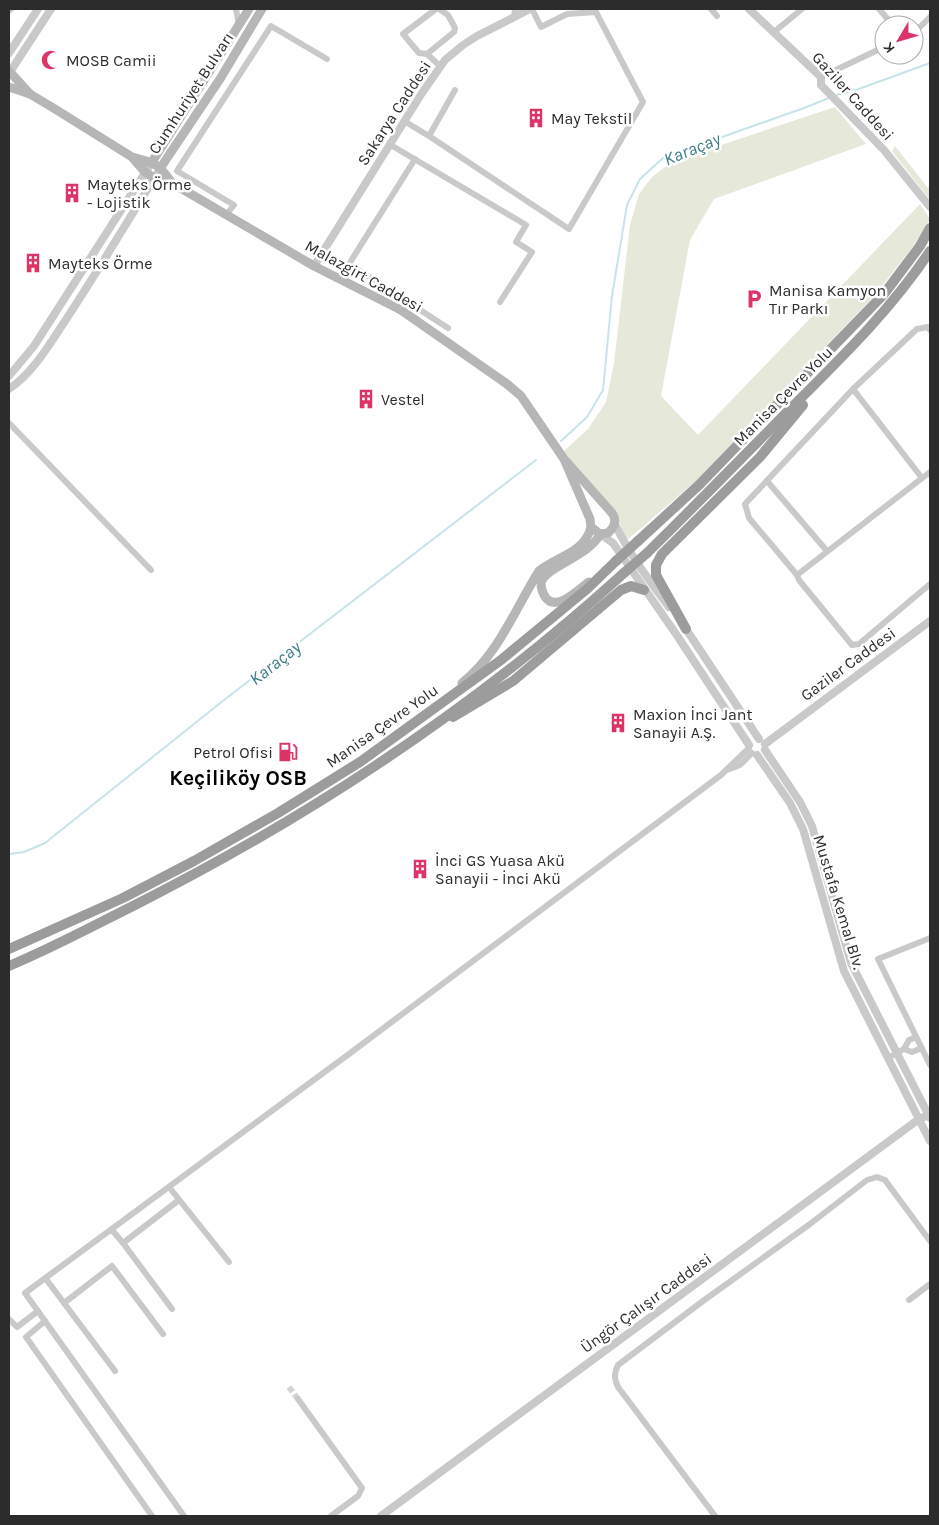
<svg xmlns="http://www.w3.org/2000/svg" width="939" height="1525" viewBox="0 0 939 1525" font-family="Karla,sans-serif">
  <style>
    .green { fill: #e6e9da }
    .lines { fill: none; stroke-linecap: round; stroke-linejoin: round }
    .stream { stroke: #c6e4e9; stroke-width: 2 }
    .minor-tunnel { stroke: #d5d5d5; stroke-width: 6; stroke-dasharray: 6 3; stroke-linecap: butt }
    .minor { stroke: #c9c9c9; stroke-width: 6 }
    .tertiary { stroke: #c9c9c9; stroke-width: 8 }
    .secondary { stroke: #b6b6b6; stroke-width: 9 }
    .trunk { stroke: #9c9c9c; stroke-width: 10 }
    .trunk-bridge { stroke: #9c9c9c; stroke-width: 10 }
    .labels { text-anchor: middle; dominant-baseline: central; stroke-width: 5; stroke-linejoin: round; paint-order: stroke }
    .poi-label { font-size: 16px; fill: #2c2c2c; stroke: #fff; text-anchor: start }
    .street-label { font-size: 16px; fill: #2c2c2c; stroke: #fff }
    .water-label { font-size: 18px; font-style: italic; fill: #3e7f8a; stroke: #fff }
    .district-label { font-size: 21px; font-weight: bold; fill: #000; stroke: #fff }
  </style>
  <rect width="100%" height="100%" fill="#fff"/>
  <!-- green -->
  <g class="green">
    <polygon points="835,107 866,144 714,199 690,240 661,396 698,435 920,204 930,219 914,245 875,295 697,480 626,541 618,517 583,480 564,451 588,429 606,402 614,363 630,225 639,194 652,177 673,161"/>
    <polygon points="895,146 928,188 930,182 930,200 892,151"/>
  </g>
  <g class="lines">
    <!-- stream -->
    <g class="stream">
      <polyline points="836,95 856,90 930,63"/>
      <polyline points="561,441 587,417 603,390 612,296 627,205 640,179 663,158 804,108 829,98"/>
      <polyline points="9,854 24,852 45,843 224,700 536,460"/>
    </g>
    <!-- minor-tunnel -->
    <polyline class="minor-tunnel" points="289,1387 298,1399"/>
    <!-- minor -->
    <g class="minor">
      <polyline points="236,9 239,25"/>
      <polyline points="436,9 403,34 419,53 427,54 441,67"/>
      <polyline points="711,9 717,16"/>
      <polyline points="879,9 893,25"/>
      <polyline points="9,11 11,9"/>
      <polyline points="514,17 515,9"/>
      <polyline points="914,30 920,27 930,17"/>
      <polyline points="774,32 802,9"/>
      <polyline points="427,54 454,32 455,28 448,15 439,9"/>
      <polyline points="821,77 884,47"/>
      <polyline points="404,121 429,136 569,229 643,102 596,12 567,14 541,27 532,9"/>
      <polyline points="429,136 455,90"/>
      <polyline points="389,144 526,225 516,242 532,252 500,302"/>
      <polyline points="415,159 349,264 448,328"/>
      <polyline points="226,215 234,205 177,171 271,26 327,59"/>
      <polyline points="9,423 151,570"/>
      <polyline points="930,472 797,575 799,580 852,645 859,644 930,584"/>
      <polyline points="922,478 853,389 917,329 928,327 930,330"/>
      <polyline points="767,481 827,551"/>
      <polyline points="797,575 749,518 745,504 853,389"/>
      <polyline points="727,770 740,765 752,753"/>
      <polyline points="930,938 878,959 930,1065"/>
      <polyline points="904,1049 912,1052 922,1048"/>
      <polyline points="888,1058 904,1049 909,1040 916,1037"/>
      <polyline points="169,1187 229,1262"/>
      <polyline points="112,1230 123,1243"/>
      <polyline points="46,1279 115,1371"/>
      <polyline points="909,1300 930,1284"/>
      <polyline points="64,1303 112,1266 163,1334"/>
      <polyline points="172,1309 123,1243 179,1200"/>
      <polyline points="9,1319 17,1327 38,1311"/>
      <polyline points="45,1321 26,1337 152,1516"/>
      <polyline points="298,1399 362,1488 358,1496 331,1516"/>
      <polyline points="184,1516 25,1293 349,1054 721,775 749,748"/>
      <path d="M715,1516L618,1387C614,1378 614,1374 618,1365L703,1301L810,1224L867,1180L877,1177L885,1180L930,1241"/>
    </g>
    <!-- tertiary -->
    <g class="tertiary">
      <polyline points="749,9 821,77 821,85 884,150 930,207"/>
      <polyline points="9,53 38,9"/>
      <polyline points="10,72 51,9"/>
      <polyline points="314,266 422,93 445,60 463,45 477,36 530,9"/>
      <polyline points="9,376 34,346 152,162"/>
      <path d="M9,389C33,373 49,345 65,321C98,271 129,219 161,167"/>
      <path d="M615,524C629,554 649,580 669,607"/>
      <polyline points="600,534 613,543 678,637 749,745"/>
      <polyline points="684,626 759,739"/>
      <polyline points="765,744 930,621"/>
      <polyline points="765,750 800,802 812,826 851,963 930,1118"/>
      <polyline points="757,755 790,803 803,829 844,971 930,1141"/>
      <polyline points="381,1516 919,1119 929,1115"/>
    </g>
    <!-- secondary -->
    <g class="secondary">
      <polyline points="9,71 30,94"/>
      <path d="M9,87L30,94L55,109L132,157L145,172L154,178L172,183L314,266L401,310L507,384L521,396L564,459L612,513C617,520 615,527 608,533L600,534L591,527L590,519L564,459"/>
      <path d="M132,157C155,163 158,163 172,183"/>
      <polyline points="152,162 249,9"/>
      <polyline points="161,167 220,79 262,9"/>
      <path d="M589,582C579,589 557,612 546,598C543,594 541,588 541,583C544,567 590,556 600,534"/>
      <path d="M462,683C498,655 515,609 539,571C557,556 585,553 591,527"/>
    </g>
    <!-- trunk -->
    <g class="trunk">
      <polyline points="638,541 699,485 884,294 920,246 930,228"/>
      <path d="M647,553C695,506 742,458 789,410C839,360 891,310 930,251"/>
      <polyline points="686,629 656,575 656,565 662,554 760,457 803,405"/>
      <polyline points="453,717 513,681 621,590 631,586 644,590"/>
      <polyline points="9,949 123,898 194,861 278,813 360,762 501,660 587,589 616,561"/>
      <path d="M9,966C52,948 93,926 135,905C311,816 479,705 625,572"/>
    </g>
    <!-- trunk-bridge -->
    <g class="trunk-bridge">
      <polyline points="616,561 638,541"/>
      <polyline points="625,572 647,553"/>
    </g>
  </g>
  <!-- icons -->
  <defs>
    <symbol id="mosque-bare" viewBox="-9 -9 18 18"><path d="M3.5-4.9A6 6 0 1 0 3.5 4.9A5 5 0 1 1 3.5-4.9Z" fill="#dd3468" stroke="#fff" stroke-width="2.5" paint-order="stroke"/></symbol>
    <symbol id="building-bare" viewBox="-9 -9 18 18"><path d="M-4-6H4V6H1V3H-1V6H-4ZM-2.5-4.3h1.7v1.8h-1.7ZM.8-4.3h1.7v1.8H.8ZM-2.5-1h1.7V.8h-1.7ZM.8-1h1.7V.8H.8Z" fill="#dd3468" stroke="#fff" stroke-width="2.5" paint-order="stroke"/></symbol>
    <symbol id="parking-bare" viewBox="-9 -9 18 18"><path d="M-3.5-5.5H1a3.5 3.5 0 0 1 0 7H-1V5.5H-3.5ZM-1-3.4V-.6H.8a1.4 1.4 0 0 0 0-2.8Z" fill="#dd3468" stroke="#fff" stroke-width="2.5" paint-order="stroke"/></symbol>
    <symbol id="fuel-bare" viewBox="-9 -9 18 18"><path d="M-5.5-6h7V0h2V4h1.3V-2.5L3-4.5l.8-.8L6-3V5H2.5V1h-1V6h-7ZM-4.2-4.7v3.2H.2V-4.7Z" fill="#dd3468" stroke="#fff" stroke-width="2.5" paint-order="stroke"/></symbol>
  </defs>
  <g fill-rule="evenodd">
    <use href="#mosque-bare" x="37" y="46" width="28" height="28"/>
    <use href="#building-bare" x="522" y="104" width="28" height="28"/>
    <use href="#building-bare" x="58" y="179" width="28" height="28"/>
    <use href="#building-bare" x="19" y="249" width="28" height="28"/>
    <use href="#parking-bare" x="740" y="285" width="28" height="28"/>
    <use href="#building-bare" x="352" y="385" width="28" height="28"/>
    <use href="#building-bare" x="604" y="709" width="28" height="28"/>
    <use href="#fuel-bare" x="274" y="738" width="28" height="28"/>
    <use href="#building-bare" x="406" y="855" width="28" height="28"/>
  </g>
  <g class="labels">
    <!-- poi labels -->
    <g class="poi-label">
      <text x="66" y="60">MOSB Camii</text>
      <text x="551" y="118">May Tekstil</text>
      <text x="87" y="184">Mayteks Örme<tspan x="87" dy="18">- Lojistik</tspan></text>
      <text x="48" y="263">Mayteks Örme</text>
      <text x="769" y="290">Manisa Kamyon<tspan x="769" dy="18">Tır Parkı</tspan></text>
      <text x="381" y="399">Vestel</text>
      <text x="633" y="714">Maxion İnci Jant<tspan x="633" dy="18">Sanayii A.Ş.</tspan></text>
      <text x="273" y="752" text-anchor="end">Petrol Ofisi</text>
      <text x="435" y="860">İnci GS Yuasa Akü<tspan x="435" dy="18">Sanayii - İnci Akü</tspan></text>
    </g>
    <!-- street labels -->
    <g class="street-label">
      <text transform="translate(191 93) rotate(-57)">Cumhuriyet Bulvarı</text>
      <text transform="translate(853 96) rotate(48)">Gaziler Caddesi</text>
      <text transform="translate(394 113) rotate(-57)">Sakarya Caddesi</text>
      <text transform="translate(364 276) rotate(29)">Malazgirt Caddesi</text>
      <text transform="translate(783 396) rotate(-45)">Manisa Çevre Yolu</text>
      <text transform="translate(848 664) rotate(-36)">Gaziler Caddesi</text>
      <text transform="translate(382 726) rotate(-35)">Manisa Çevre Yolu</text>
      <text transform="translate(839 902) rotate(73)">Mustafa Kemal Blv.</text>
      <text transform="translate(646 1303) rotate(-36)">Üngör Çalışır Caddesi</text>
    </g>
    <!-- water labels -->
    <g class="water-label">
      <text transform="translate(692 149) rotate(-22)">Karaçay</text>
      <text transform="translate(275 663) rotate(-38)">Karaçay</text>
    </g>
    <!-- district labels -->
    <g class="district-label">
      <text x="238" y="778">Keçiliköy OSB</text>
    </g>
  </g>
  <!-- border -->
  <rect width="939" height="1525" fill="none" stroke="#2c2c2c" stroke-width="20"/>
  <!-- north arrow -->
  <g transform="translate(899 40) rotate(232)"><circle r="24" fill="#ffffff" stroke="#ababab"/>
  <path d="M0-4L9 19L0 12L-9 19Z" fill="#dd3468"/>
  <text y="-8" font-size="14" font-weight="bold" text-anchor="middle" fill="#2c2c2c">K</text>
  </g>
</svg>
